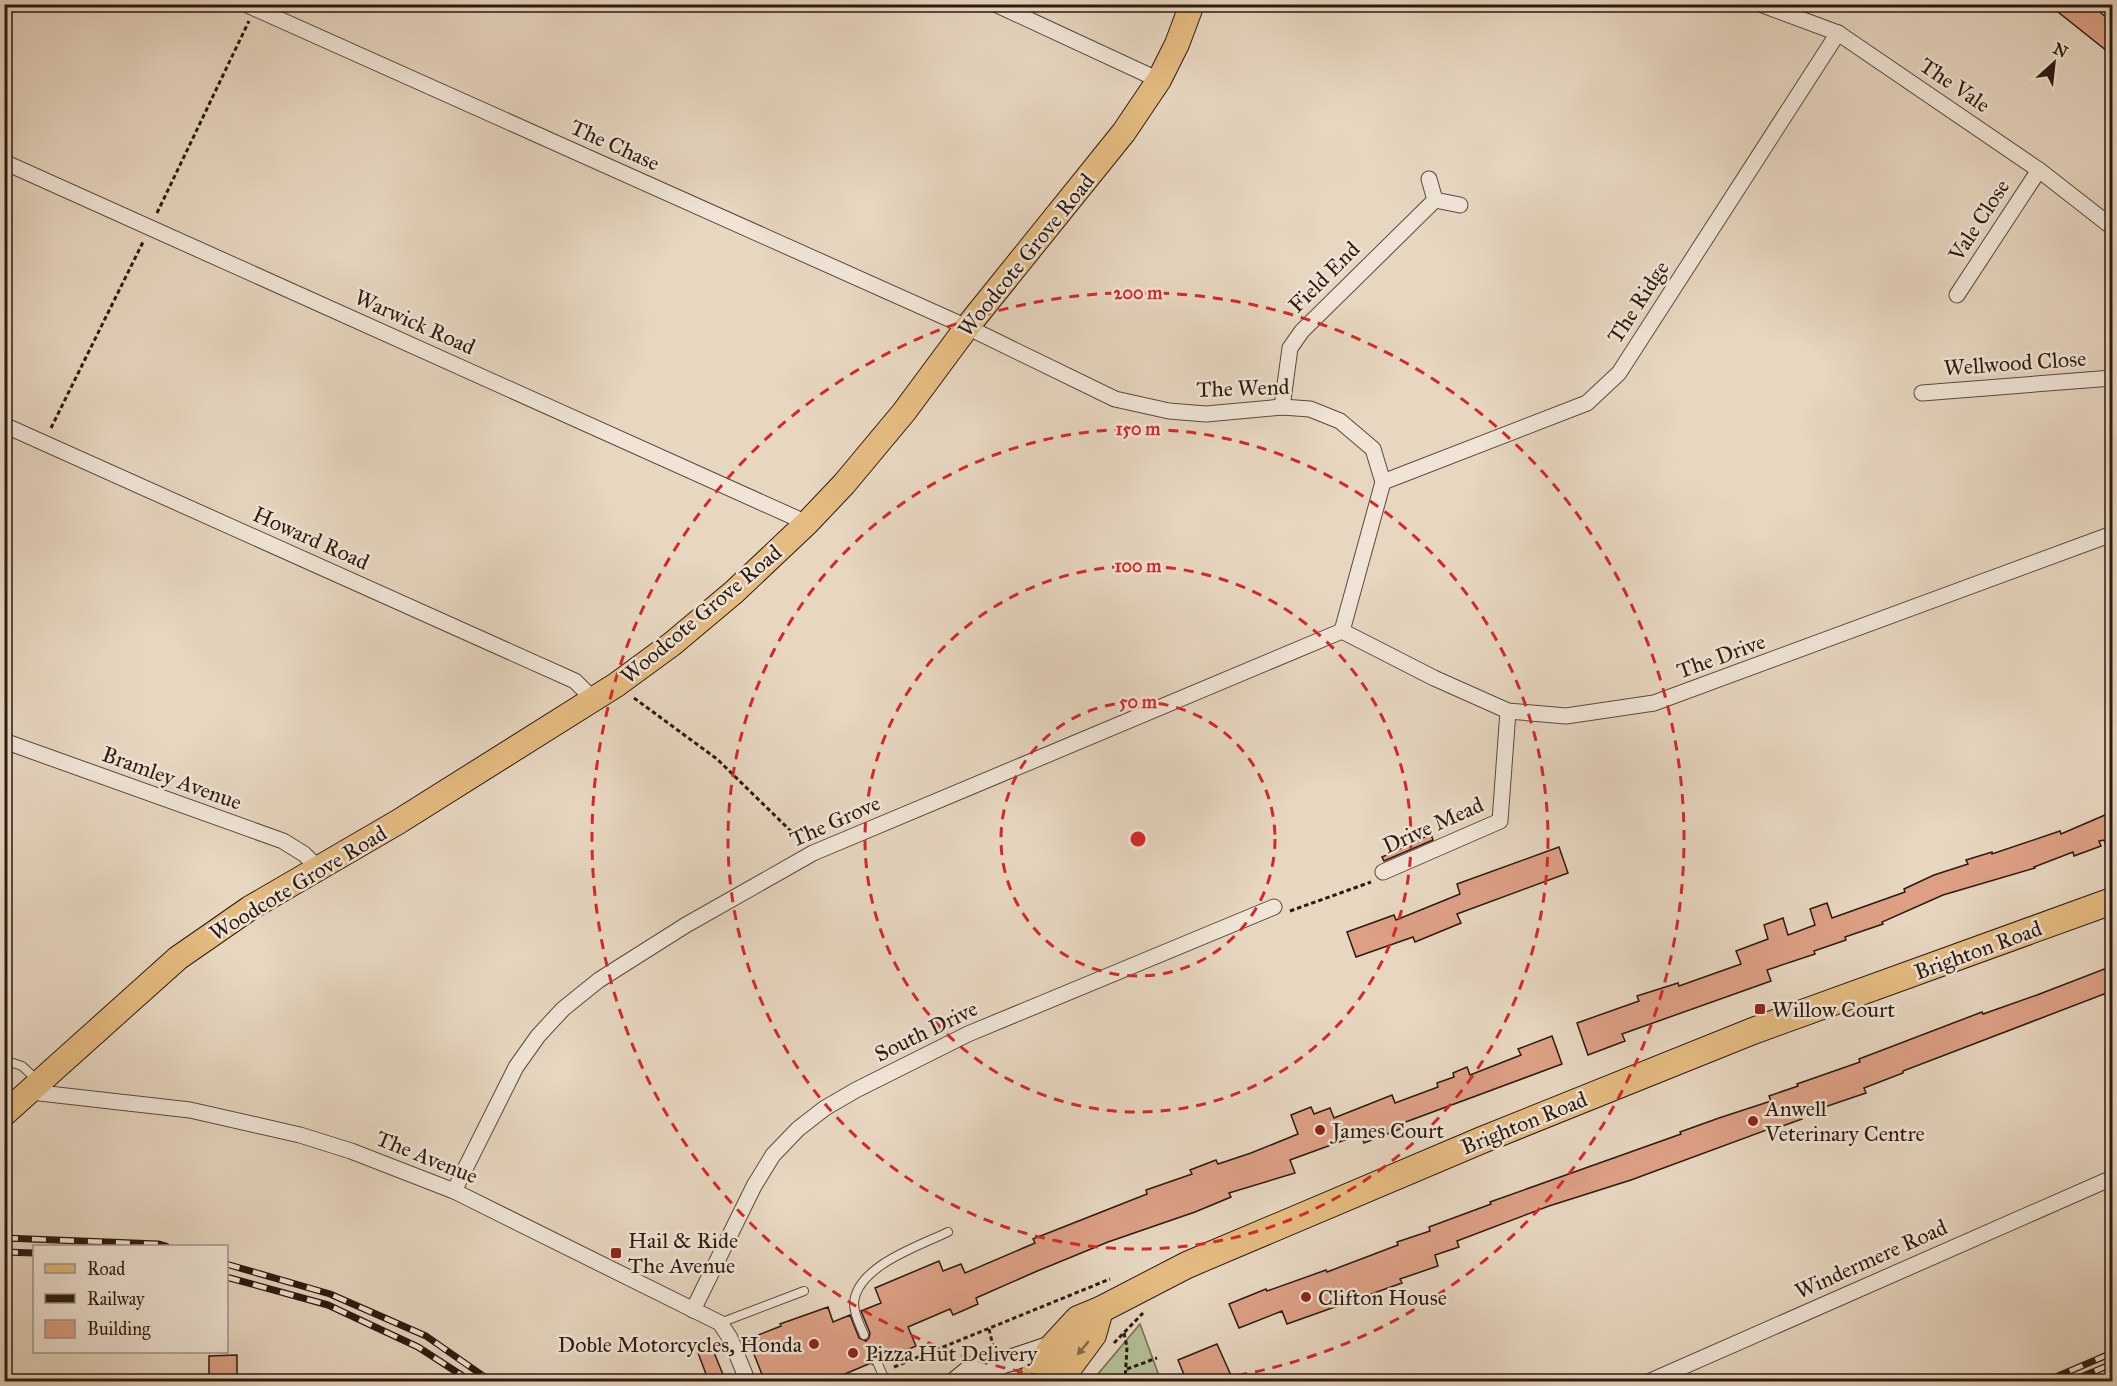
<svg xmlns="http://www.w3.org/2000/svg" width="2117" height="1386" viewBox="0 0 2117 1386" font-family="'IM FELL Great Primer',serif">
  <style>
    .green { fill: #b3be94; stroke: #706c52; stroke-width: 1.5 }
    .building { fill: #dda085; stroke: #2c1a10; stroke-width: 1.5 }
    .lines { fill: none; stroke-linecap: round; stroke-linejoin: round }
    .service-casing { stroke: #5b493c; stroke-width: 10 }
    .minor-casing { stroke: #5b493c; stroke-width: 17 }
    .secondary-casing { stroke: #2c1a10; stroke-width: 23 }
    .primary-casing { stroke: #2c1a10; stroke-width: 26 }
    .trunk-casing { stroke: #2c1a10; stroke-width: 28 }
    .path { stroke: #2c1a10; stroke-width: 3; stroke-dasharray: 4.5 3; stroke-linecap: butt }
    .service { stroke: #efe4d6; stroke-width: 8 }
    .minor { stroke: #efe4d6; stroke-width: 15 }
    .secondary { stroke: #efe4d6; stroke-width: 21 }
    .primary { stroke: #e4bb80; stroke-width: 24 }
    .trunk { stroke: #e4bb80; stroke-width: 26 }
    .rail-casing { stroke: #2c1a10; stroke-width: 7 }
    .rail { stroke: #efe4d6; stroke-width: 4.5; stroke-dasharray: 14; stroke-linecap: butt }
    .oneway { fill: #886a48 }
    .ring { fill: none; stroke: #d62828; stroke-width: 3; stroke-dasharray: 10 8 }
    .poi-dot { fill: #8f2418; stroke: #efe4d6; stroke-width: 2 }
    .labels { text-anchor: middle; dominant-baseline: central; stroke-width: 5; stroke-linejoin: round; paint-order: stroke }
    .street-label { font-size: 22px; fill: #2c1a10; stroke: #efe4d6 }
    .poi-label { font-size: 22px; fill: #2c1a10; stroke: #efe4d6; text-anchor: start }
    .centre { fill: #d62828; stroke: #efe4d6; stroke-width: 3 }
    .ring-label { font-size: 18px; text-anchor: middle; font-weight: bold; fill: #d62828; stroke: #efe4d6; stroke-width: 5; stroke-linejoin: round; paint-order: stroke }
  </style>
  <rect width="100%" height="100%" fill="#e7d6c0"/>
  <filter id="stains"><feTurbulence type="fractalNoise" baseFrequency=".00333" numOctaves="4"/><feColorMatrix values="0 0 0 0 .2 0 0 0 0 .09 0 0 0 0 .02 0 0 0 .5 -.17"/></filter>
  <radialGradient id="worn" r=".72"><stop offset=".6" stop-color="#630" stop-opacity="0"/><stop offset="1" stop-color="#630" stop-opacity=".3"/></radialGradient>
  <!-- green -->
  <polygon class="green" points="1140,1324 1161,1381 1092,1381"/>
  <!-- building -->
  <g class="building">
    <polygon points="2048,4 2090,4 2112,22 2112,55"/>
    <polygon points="2112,812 2112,856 2109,856 2104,840 2099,841 2101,846 2074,856 2073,852 2034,867 2035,868 1943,895 1882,922 1883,924 1845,937 1846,940 1814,951 1815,954 1767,970 1771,981 1622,1034 1625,1041 1588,1055 1577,1023 1639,1001 1637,996 1678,983 1679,986 1741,964 1736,951 1768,939 1764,925 1783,918 1788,935 1815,925 1810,909 1827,903 1832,918 1905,892 1904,889 1934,875 1968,864 1966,860 1992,852 1992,854 2060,831 2061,834"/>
    <polygon points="1431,834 1433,840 1384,861 1382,857"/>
    <polygon points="1559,847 1568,873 1457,914 1461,923 1415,942 1413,937 1356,957 1347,932 1394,915 1396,920 1460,894 1457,884"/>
    <polygon points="2112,966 2112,991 1903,1071 1903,1073 1864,1088 1866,1093 1801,1115 1802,1119 1780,1127 1780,1125 1631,1180 1549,1206 1457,1241 1459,1247 1435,1255 1438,1266 1400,1279 1402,1283 1287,1324 1282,1311 1239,1328 1229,1304 1266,1289 1267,1291 1326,1270 1327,1272 1398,1245 1397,1242 1430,1231 1429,1227 1491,1204 1490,1202 1681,1134 1680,1132 1719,1118 1771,1101 1769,1096 1798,1086 1797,1084 1860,1062 1859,1059 1982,1012 1983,1014 2037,995"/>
    <polygon points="1552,1036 1562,1064 1403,1123 1405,1127 1364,1143 1361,1134 1290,1160 1295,1173 1229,1193 1231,1197 1195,1212 1108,1242 1035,1272 976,1298 978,1304 953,1315 950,1309 908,1327 916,1346 883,1360 880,1357 875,1356 872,1359 872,1364 871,1363 826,1382 765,1382 748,1339 781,1326 780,1324 828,1307 833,1322 850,1315 859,1338 866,1341 869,1338 870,1333 861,1311 881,1303 875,1288 939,1261 943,1271 961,1264 965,1273 1035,1243 1033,1239 1147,1194 1146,1190 1192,1174 1190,1170 1216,1160 1218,1164 1251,1153 1298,1134 1291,1115 1311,1107 1314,1114 1330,1108 1334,1118 1392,1095 1395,1103 1438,1087 1437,1083 1454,1077 1453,1073 1467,1067 1470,1075 1521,1055 1518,1049"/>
    <polygon points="709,1340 726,1382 709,1382 695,1345"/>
    <polygon points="1217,1344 1234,1382 1187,1382 1178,1360"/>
    <polygon points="237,1355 237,1382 209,1382 209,1356"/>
  </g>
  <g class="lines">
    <defs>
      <g id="service">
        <polyline points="4,1060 22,1066 37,1080"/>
        <polyline points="720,1323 804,1291"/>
        <path d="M864,1335C860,1325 854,1315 854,1303C857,1266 919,1246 948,1232"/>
        <polyline points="877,1362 886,1382"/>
      </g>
      <g id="minor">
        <polyline points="245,4 967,327 1115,399 1169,411 1206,414 1282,407 1310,409 1340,421 1373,449 1383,482 1342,631"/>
        <polyline points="995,4 1159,80"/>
        <polyline points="1760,4 1838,33 2039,170 2112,227"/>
        <polyline points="4,162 807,523"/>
        <polyline points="1429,179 1435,200 1460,205"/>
        <polyline points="1957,295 2039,170"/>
        <polyline points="1922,393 2112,378"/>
        <polyline points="1282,407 1290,348 1302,331 1435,200"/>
        <polyline points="4,425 575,681 593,699"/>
        <polyline points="1383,482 1587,403 1619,373 1838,33"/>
        <polyline points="1342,631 1434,678 1508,711 1566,716 1654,703 2112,534"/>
        <polyline points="4,741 283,841 304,854 318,868"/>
        <polyline points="1383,872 1500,821 1508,711"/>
        <polyline points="31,1092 190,1110 300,1135 351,1151 454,1191 720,1323 730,1338 748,1382"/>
        <polyline points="454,1191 516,1067 538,1036 563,1009 599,980 686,925 813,853 1342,631"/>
        <polyline points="693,1310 754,1186 773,1155 798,1129 825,1108 856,1090 968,1034 1274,907"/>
        <polyline points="1648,1382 2112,1178"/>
      </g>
      <polyline id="secondary" points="956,1382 972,1369 999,1364 1053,1346"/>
      <polyline id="primary" points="4,1114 178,958 250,908 398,822 616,685 672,644 734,592 807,523 844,484 904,412 967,327 1124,132 1159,80 1177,44 1192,4"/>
      <g id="trunk">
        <polyline points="1029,1382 1053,1346 1078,1319 1100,1310 1187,1265 1482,1140 1753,1031 2112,901"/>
        <polyline points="1058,1382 1093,1335 1100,1310"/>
      </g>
    </defs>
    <!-- service casing -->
    <use href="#service" class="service-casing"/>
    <!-- minor casing -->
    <use href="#minor" class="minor-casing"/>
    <!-- secondary casing -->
    <use href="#secondary" class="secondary-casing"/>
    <!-- primary casing -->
    <use href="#primary" class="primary-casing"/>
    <!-- trunk casing -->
    <use href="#trunk" class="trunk-casing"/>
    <!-- path -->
    <g class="path">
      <polyline points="157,213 249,21"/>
      <polyline points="51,428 144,240"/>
      <polyline points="634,698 717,759 802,842"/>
      <polyline points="1290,911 1371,882"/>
      <polyline points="989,1329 993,1346"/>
      <polyline points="1124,1333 1127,1347 1125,1382"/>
      <polyline points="1114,1343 1143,1313"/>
      <polyline points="894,1367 1110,1279"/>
      <polyline points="1127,1369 1157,1358"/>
    </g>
    <!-- service -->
    <use href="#service" class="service"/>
    <!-- minor -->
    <use href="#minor" class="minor"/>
    <!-- secondary -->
    <use href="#secondary" class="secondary"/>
    <!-- primary -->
    <use href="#primary" class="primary"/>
    <!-- trunk -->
    <use href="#trunk" class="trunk"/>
    <defs>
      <g id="rail">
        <polyline points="4,1238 159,1244 166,1246"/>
        <polyline points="4,1252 34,1253"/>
        <polyline points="226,1264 330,1294 426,1336 492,1382"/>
        <polyline points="226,1277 328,1305 418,1347 472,1382"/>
        <polyline points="2044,1382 2112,1353"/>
        <polyline points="2069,1382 2112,1364"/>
      </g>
    </defs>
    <!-- rail casing -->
    <use href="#rail" class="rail-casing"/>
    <!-- rail -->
    <use href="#rail" class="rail"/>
  </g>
  <!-- one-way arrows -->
  <defs><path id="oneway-solid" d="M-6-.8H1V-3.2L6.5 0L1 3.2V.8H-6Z" transform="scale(1.5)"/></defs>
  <use class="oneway" href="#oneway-solid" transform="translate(1083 1348) rotate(130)"/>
  <!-- distance rings -->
  <g class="ring">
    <circle cx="1138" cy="839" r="137"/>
    <circle cx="1138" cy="839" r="273"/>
    <circle cx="1138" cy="839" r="410"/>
    <path d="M1076 1381A546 546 0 1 1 1200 1381"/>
  </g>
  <!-- markers -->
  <g class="poi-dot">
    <rect x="1754" y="1003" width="12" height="12" rx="3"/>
    <circle cx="1753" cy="1121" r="6"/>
    <circle cx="1320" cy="1130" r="6"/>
    <rect x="610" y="1247" width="12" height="12" rx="3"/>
    <circle cx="1306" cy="1297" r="6"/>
    <circle cx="814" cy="1344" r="6"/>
    <circle cx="853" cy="1353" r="6"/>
  </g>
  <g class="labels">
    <!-- street labels -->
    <g class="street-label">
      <text transform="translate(1955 85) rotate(34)">The Vale</text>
      <text transform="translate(615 145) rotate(24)">The Chase</text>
      <text transform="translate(1979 220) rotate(-57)">Vale Close</text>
      <text transform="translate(1026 255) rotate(-51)">Woodcote Grove Road</text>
      <text transform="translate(1324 277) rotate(-45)">Field End</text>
      <text transform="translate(1638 302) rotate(-57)">The Ridge</text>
      <text transform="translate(415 322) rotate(24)">Warwick Road</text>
      <text transform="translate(2015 363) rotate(-4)">Wellwood Close</text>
      <text transform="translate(1243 388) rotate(-2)">The Wend</text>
      <text transform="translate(311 538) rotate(24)">Howard Road</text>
      <text transform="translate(701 614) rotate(-40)">Woodcote Grove Road</text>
      <text transform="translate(1721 656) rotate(-20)">The Drive</text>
      <text transform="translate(172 778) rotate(20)">Bramley Avenue</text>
      <text transform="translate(835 821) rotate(-24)">The Grove</text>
      <text transform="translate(1433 825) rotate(-24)">Drive Mead</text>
      <text transform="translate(298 883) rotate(-31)">Woodcote Grove Road</text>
      <text transform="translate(1978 950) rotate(-20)">Brighton Road</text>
      <text transform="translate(926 1031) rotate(-26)">South Drive</text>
      <text transform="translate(1524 1123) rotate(-22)">Brighton Road</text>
      <text transform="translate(427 1157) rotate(22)">The Avenue</text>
      <text transform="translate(1871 1259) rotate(-24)">Windermere Road</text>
    </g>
    <!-- poi labels -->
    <g class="poi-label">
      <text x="1772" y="1009">Willow Court</text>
      <text x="1765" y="1108">Anwell<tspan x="1765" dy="25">Veterinary Centre</tspan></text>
      <text x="1332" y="1130">James Court</text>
      <text x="628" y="1240">Hail &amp; Ride<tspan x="628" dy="25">The Avenue</tspan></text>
      <text x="1318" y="1297">Clifton House</text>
      <text x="802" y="1344" text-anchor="end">Doble Motorcycles, Honda</text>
      <text x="865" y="1353">Pizza Hut Delivery</text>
    </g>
  </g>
  <circle cx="1138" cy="839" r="9" class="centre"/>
  <g class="ring-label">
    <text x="1138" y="299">200 m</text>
    <text x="1138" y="435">150 m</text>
    <text x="1138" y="572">100 m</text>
    <text x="1138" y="708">50 m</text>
  </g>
  <!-- margin -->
  <rect width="2117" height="1386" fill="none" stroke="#e7d6c0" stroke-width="24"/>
  <rect x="6" y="6" width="2105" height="1374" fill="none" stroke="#2c1a10" stroke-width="3"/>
  <rect x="12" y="12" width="2093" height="1362" fill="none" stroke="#2c1a10" stroke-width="1.5"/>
  <!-- legend -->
  <rect x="33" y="1245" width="195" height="108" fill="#efe4d6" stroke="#a19387" stroke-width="1.5"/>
  <rect x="45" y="1264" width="30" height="9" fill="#e4bb80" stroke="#a19387" stroke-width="1.5"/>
  <text x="87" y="1275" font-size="18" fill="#2c1a10">Road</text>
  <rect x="45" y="1294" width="30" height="9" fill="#2c1a10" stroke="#a19387" stroke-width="1.5"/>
  <text x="87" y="1305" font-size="18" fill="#2c1a10">Railway</text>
  <rect x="45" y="1320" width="30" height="18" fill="#dda085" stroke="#a19387" stroke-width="1.5"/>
  <text x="87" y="1335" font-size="18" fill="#2c1a10">Building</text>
  <!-- north arrow -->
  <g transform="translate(2054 63) rotate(27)" stroke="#efe4d6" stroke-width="4.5" paint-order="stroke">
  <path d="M0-4.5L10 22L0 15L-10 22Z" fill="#2c1a10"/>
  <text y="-9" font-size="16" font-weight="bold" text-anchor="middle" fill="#2c1a10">N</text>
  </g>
  <rect width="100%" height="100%" filter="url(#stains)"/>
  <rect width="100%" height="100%" fill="url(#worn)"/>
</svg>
